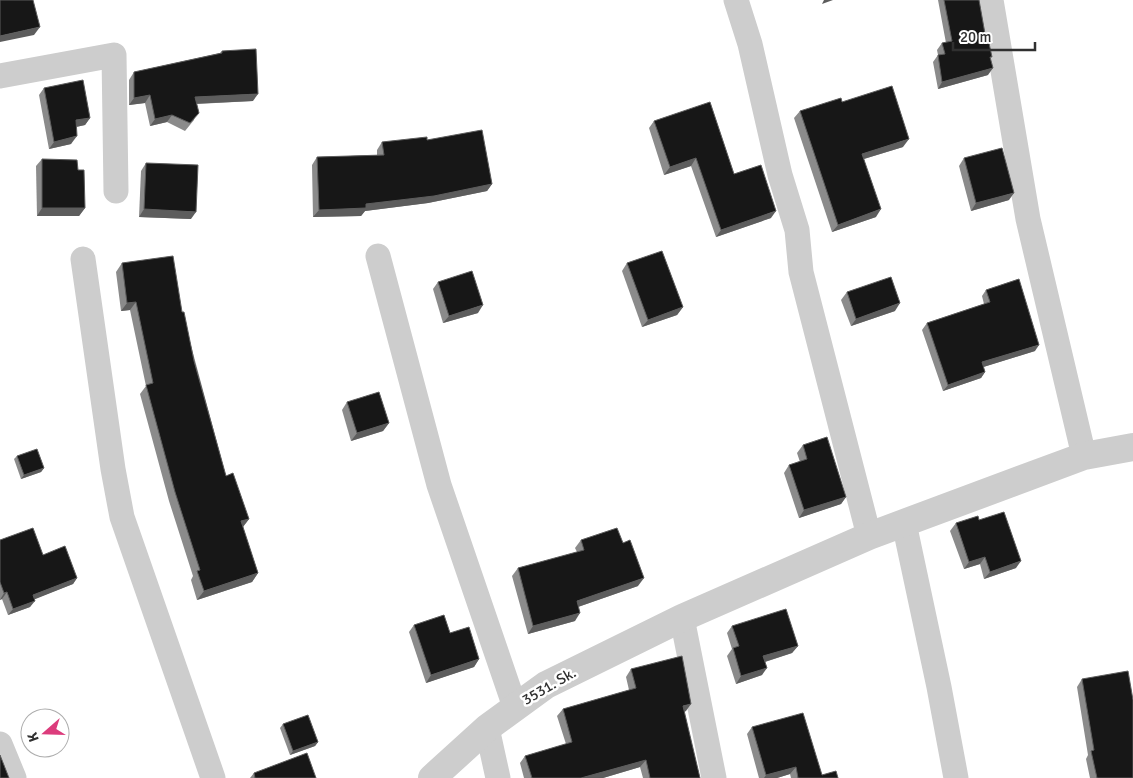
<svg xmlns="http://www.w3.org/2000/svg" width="1133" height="778" viewBox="0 0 1133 778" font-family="Signika,sans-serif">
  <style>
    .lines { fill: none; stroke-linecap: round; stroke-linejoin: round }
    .minor { stroke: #cdcdcd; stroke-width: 25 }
    .tertiary { stroke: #cdcdcd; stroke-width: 28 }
    .wall { fill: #8b8b8b }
    .shaded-wall { fill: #5d5d5d }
    .building { fill: #171717; stroke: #5d5d5d }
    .labels { text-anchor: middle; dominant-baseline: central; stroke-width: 5; stroke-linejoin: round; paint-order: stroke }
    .street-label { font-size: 15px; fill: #303030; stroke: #fff }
  </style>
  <rect width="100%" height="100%" fill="#fff"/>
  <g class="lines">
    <!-- minor -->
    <g class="minor">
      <polyline points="736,0 750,44 780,175 797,230 801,272 869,536"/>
      <polyline points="991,0 1028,219 1084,456"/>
      <polyline points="0,76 114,55 116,191"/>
      <polyline points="378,256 439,485 515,707"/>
      <polyline points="83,259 113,469 122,517 213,778"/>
      <polyline points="904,523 939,687 956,778"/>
      <polyline points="682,618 714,778"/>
      <polyline points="487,728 498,778"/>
      <polyline points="0,744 14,778"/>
    </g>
    <!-- tertiary -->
    <polyline class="tertiary" points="432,778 487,728 546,685 682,618 869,536 1084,456 1133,447"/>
  </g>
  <!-- wall -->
  <g class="wall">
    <polygon points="938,0 979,0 990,59 988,75 938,89 933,62 938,55 937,50 942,43 946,43"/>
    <polygon points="222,51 253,101 197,104 194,120 185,131 167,122 150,126 145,103 129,105 129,80 134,72 220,53"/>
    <polygon points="44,88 90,118 85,125 76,127 71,144 49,149 39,95"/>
    <polygon points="842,102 903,147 864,159 876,217 832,232 794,118 800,111"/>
    <polygon points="654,121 734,174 771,218 716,237 691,166 664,175 649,128"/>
    <polygon points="427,140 492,184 487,191 428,203 365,211 361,216 313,217 312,165 317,157 377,155 377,150 382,142"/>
    <polygon points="964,158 1009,200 971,211 959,166"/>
    <polygon points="42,159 78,170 85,208 79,216 37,216 36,166"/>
    <polygon points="146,163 191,219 139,217 141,171"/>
    <polygon points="122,263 182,312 226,476 249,519 243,527 258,573 252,582 197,600 191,580 193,576 169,501 140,394 146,386 130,310 121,311 116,272"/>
    <polygon points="627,263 683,307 677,315 642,327 622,271"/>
    <polygon points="438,282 478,313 443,323 433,289"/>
    <polygon points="986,290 1035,351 983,367 985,372 981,378 943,391 922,330 927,323 984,304 982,296"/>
    <polygon points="847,292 895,311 851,326 841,300"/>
    <polygon points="347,402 389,423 383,431 351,441 342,410"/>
    <polygon points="803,445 846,497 841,504 799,518 784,473 789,465 800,462 797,453"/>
    <polygon points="17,456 44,468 41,472 21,479 14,459"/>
    <polygon points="979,520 1016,568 984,579 980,564 964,569 950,531 956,523"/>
    <polygon points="0,540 43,555 77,578 73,584 34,599 30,607 8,615 2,599 0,600"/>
    <polygon points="581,540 623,543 638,586 578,607 575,621 528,634 512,576 518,568 577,552 575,548"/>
    <polygon points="414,625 450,633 479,659 474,667 426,683 409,632"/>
    <polygon points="732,626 798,646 792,653 765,662 762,675 736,684 727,656 732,649 727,633"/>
    <polygon points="631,669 686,711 684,712 700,778 643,778 640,767 603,778 524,778 520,763 525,756 566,744 557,716 563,709 629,690 626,677"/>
    <polygon points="1082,679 1133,778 1090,778 1086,759 1088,755 1077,687"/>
    <polygon points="283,724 318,742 315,746 290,755 280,728"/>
    <polygon points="752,727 822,775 838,778 791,778 790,774 777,778 759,778 747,734"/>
    <polygon points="254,773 316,778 250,778"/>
  </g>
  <!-- shaded-wall -->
  <g class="shaded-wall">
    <polygon points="824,0 833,0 822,4"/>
    <polygon points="40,27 34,35 0,42 0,36"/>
    <polygon points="993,68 988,75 938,89 942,82"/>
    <polygon points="258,94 253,101 190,104 195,97"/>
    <polygon points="150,95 145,103 129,105 134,98"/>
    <polygon points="172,115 167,122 150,126 155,119"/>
    <polygon points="90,118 85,125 71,128 76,120"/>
    <polygon points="77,136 71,144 49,149 54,142"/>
    <polygon points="909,139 903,147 857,161 862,154"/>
    <polygon points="696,158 691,166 664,175 670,167"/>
    <polygon points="492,184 487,191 428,203 365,211 361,216 313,217 319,210 366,204"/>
    <polygon points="1014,193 1009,200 971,211 976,203"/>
    <polygon points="42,208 85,208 79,216 37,216"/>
    <polygon points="144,209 196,212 191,219 139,217"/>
    <polygon points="881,209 876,217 832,232 838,225"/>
    <polygon points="776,211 771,218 716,237 721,230"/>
    <polygon points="136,302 130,310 121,311 127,303"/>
    <polygon points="900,303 895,311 851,326 856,319"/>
    <polygon points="483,305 478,313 443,323 449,316"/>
    <polygon points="683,307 677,315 642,327 648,320"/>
    <polygon points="1039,345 1035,351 977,369 982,362"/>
    <polygon points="985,372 981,378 943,391 948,385"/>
    <polygon points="389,423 383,431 351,441 357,433"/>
    <polygon points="44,468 41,472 21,479 24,475"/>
    <polygon points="846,497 841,504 799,518 804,510"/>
    <polygon points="249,519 242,528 241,521"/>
    <polygon points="985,557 980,564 964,569 969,562"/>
    <polygon points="1021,561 1016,568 984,579 990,572"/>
    <polygon points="258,573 252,582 197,600 204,591"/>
    <polygon points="77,578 73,584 28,602 33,595"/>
    <polygon points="644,578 638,586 572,609 577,601"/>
    <polygon points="7,592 2,599 0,600 4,593"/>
    <polygon points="35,601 30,607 8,615 13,609"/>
    <polygon points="580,613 575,621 528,634 533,626"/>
    <polygon points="798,646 792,653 758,664 763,656"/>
    <polygon points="479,659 474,667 426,683 431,675"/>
    <polygon points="767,668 762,675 736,684 741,676"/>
    <polygon points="691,704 686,711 677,714 683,706"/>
    <polygon points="318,742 315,746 290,755 293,751"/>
    <polygon points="646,760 640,767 603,778 581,778"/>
    <polygon points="796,767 790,774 777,778 764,778 766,775"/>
  </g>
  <!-- building -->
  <g class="building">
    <polygon points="0,0 33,0 40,27 0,36"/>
    <polygon points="944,0 979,0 985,34 987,34 992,57 990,57 993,68 942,82 938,55 945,54 942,43 952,41"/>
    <polygon points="256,49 258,94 195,97 199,113 190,123 172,115 155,119 150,95 134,98 134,72 222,53 222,51"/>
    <polygon points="83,80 90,118 76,120 77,136 54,142 44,88"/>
    <polygon points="892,86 909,139 862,154 881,209 838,225 800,111 841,98 842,102"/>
    <polygon points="710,102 734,174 761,165 776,211 721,230 696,158 670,167 654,121"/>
    <polygon points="482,130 492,184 434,196 366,204 366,208 319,210 317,157 384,155 382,142 427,137 427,140"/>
    <polygon points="1002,148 1014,193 976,203 964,158"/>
    <polygon points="42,159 77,160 78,170 84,170 85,208 42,208"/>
    <polygon points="146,163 198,165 196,212 144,209"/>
    <polygon points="662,251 683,307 648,320 627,263"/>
    <polygon points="173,256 182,312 184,312 194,361 226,476 233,473 249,519 241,521 258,573 204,591 197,571 200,570 175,492 146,385 153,383 136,302 127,303 122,263"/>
    <polygon points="472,271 483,305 449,316 438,282"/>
    <polygon points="891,277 900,303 856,319 847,292"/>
    <polygon points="1019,279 1039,345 982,362 985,372 948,385 927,323 990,302 986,290"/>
    <polygon points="379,392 389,423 357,433 347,402"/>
    <polygon points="827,437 846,497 804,510 789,465 807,459 803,445"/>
    <polygon points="37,449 44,468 24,475 17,456"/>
    <polygon points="1004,512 1021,561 990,572 985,557 969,562 956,523 978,516 979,520"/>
    <polygon points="33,528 43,555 65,546 77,578 33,595 35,601 13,609 7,592 4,593 0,582 0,540"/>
    <polygon points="617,528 623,543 630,540 644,578 577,601 580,613 533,626 518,568 584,550 581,540"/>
    <polygon points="786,609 798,646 763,656 767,668 741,676 733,648 739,646 732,626"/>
    <polygon points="444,615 450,633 469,627 479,659 431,675 414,625"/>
    <polygon points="682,656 691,704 683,706 700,778 650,778 646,760 581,778 532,778 525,756 572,742 563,709 636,688 631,669"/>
    <polygon points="1128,671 1133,700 1133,778 1097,778 1091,751 1094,750 1082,679"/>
    <polygon points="803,713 822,775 836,771 838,778 798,778 796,767 766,775 752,727"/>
    <polygon points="308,715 318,742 293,751 283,724"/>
    <polygon points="307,753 316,778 255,778 254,773"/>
    <polygon points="0,755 9,778 0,778"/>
  </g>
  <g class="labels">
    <!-- street labels -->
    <g class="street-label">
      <text transform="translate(549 686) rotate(-30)">3531. Sk.</text>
    </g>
  </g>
  <!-- north arrow -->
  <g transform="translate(45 733) rotate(250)"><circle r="24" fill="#ffffff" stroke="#acacac"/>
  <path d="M0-4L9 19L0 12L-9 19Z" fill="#dc3c7c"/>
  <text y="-8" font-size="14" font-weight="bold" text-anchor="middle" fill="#303030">K</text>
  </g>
  <!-- scale -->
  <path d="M953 42v8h82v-8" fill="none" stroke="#303030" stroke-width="2.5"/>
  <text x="960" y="42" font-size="15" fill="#303030" stroke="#ffffff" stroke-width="4" paint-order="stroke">20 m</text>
</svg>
